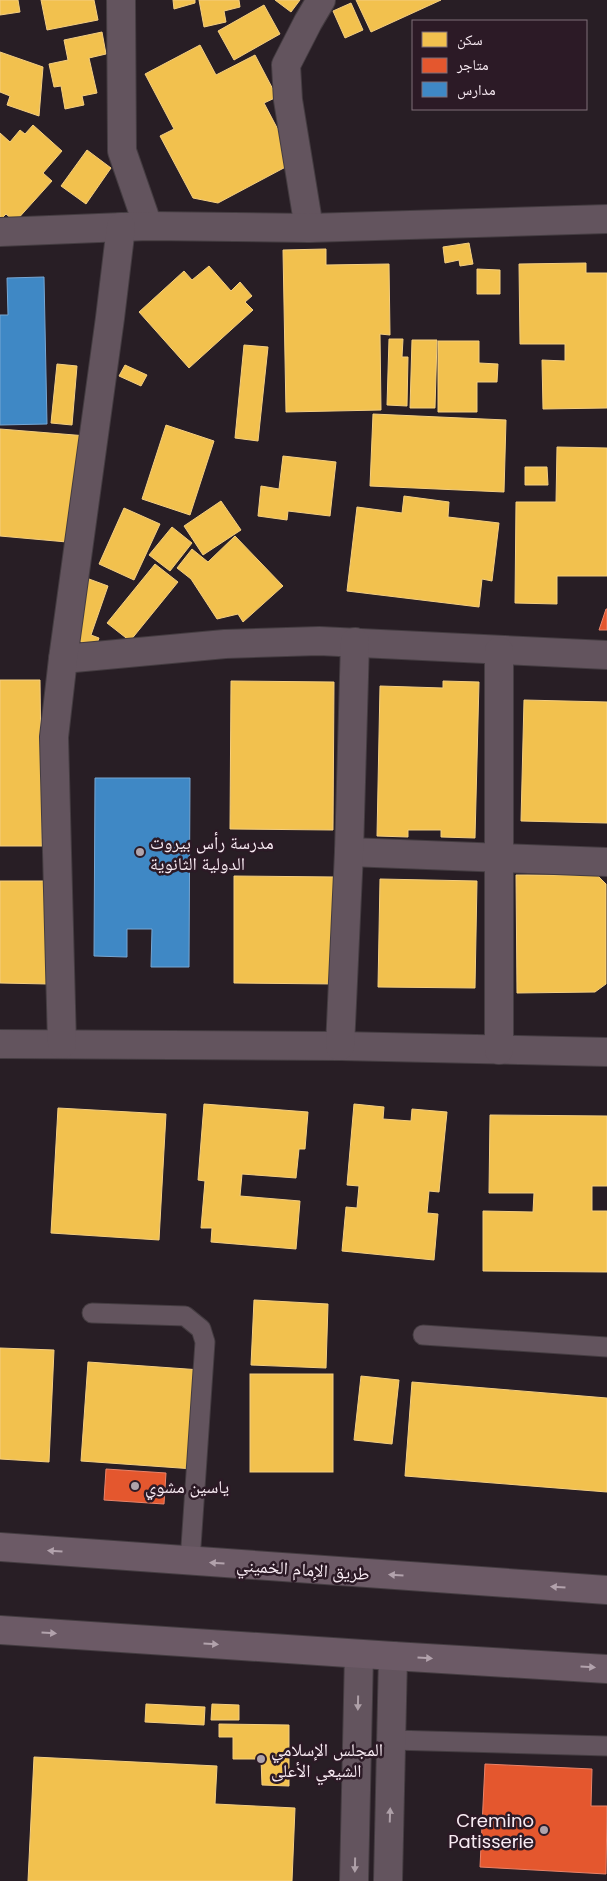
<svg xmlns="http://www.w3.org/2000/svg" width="607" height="1881" viewBox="0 0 607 1881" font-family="Poppins,'Noto Naskh Arabic',sans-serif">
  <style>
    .homes { fill: #f2c14e; stroke: #f4ce80 }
    .shops { fill: #e4572e; stroke: #ea8369 }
    .schools { fill: #3f88c5; stroke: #76a6d3 }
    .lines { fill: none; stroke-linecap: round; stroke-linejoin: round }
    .lane-casing { stroke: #443c41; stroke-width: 21 }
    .street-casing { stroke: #443c41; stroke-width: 30 }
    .highway-casing { stroke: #443c41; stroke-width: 30 }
    .lane { stroke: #63545e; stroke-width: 19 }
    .street { stroke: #63545e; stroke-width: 28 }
    .highway { stroke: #6c5a66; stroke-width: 28 }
    .oneway { fill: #b2a2ac }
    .oneway2 { fill: #aea0a8 }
    .poi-dot { fill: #afa3ab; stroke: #2c1a26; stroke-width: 2 }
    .labels { text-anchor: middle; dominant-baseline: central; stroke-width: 5; stroke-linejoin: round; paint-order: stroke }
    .poi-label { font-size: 18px; fill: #f8ebf3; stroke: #2c1a26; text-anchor: start }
    .street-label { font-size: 18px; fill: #f8ebf3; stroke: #2c1a26 }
  </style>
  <rect width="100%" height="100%" fill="#281e25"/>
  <!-- homes -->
  <g class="homes">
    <polygon points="0,0 18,0 20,12 0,15"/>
    <polygon points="41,0 94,0 98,20 47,30"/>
    <polygon points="173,0 195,0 195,3 174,9"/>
    <polygon points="199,0 239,0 240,7 224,11 226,22 204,27"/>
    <polygon points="275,0 300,0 291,12"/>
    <polygon points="356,0 441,0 371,32"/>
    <polygon points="351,3 363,30 345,38 333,11"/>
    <polygon points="264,5 280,34 234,60 218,31"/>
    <polygon points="102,32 106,54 89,58 97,93 82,96 84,105 65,109 61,86 54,87 49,64 68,60 64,40"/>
    <polygon points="200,45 216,75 255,55 277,97 264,103 295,162 218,203 193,198 160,136 174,129 145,74"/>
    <polygon points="0,52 43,67 39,116 7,105 10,96 0,92"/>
    <polygon points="33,125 62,151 43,173 52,181 15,222 6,214 0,220 0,133 10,142 20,130 25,134"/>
    <polygon points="87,150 111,168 86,204 61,186"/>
    <polygon points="469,243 473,264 460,266 459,260 445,263 443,247"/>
    <polygon points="326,249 326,265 389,264 390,335 380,334 381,410 286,412 283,250"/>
    <polygon points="586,263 586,273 607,273 607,408 543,409 542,360 565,361 565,344 520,344 519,264"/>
    <polygon points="209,266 231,291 240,282 252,296 245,302 253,310 189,368 139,312 184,271 192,280"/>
    <polygon points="477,269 500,270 500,294 477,294"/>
    <polygon points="389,339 403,339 402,357 408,357 407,406 387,405"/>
    <polygon points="412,340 437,340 435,408 410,408"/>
    <polygon points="438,341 479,341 479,363 498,364 497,382 477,382 477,412 438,412"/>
    <polygon points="244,345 268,347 258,441 235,438"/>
    <polygon points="57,364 77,366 72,425 51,423"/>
    <polygon points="125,365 147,375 141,386 119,376"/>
    <polygon points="373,414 506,420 504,492 370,486"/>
    <polygon points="166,425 214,441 190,515 142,499"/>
    <polygon points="0,429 87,436 78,543 0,536"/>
    <polygon points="557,447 607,448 607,576 557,576 557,604 515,603 516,502 556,502"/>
    <polygon points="283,456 336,462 330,516 288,511 287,520 258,516 261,486 279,489"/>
    <polygon points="525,467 547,467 548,485 525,485"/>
    <polygon points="404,496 449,502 448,517 499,523 492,581 482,579 479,607 347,591 357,507 402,513"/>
    <polygon points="221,501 241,530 203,555 184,526"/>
    <polygon points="124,508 160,524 134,580 99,564"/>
    <polygon points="172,527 192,543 170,571 149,555"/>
    <polygon points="235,536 283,586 243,622 238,614 217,619 191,579 177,568 192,549 208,562"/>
    <polygon points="155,564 178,582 130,641 107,623"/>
    <polygon points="89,579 108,586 91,635 99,638 96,647 69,638"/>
    <polygon points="0,680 40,680 42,846 0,846"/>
    <polygon points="231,681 334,682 333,830 230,829"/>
    <polygon points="443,681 479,682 475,838 441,837 441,830 408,830 408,837 377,836 380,686 443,688"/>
    <polygon points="524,700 607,702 607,823 521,821"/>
    <polygon points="516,875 597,875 606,884 606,984 595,992 517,993"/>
    <polygon points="234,876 336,877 335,984 234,983"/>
    <polygon points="380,879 477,881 475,988 378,987"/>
    <polygon points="0,881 48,881 48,984 0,983"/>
    <polygon points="204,1104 308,1112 305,1149 299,1149 296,1178 242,1174 240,1196 300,1201 296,1249 211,1242 212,1228 201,1228 205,1181 198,1180"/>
    <polygon points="354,1104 384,1107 383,1119 411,1121 412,1109 447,1112 439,1192 429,1191 427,1213 438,1214 434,1260 342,1251 346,1207 357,1208 359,1186 347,1185"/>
    <polygon points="58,1108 166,1114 159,1240 51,1233"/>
    <polygon points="490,1115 607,1116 607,1186 592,1186 592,1211 607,1211 607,1272 483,1271 483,1211 533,1212 534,1193 489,1193"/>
    <polygon points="254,1300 328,1304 326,1368 251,1365"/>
    <polygon points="0,1348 54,1350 49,1462 0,1459"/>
    <polygon points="88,1362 201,1370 194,1469 81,1461"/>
    <rect x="250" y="1374" width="83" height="98"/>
    <polygon points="361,1376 399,1380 392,1444 354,1440"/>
    <polygon points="412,1382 607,1398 607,1492 405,1476"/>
    <polygon points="146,1704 205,1707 204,1725 145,1722"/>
    <polygon points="212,1704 239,1705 239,1720 211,1720"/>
    <polygon points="219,1724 289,1725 289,1786 262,1785 261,1759 233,1759 233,1737 219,1737"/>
    <polygon points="34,1757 217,1766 215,1804 295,1808 292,1881 28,1881"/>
  </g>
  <!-- shops -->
  <g class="shops">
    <polygon points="606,609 607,609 607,630 599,630"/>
    <polygon points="106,1469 166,1473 164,1504 104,1500"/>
    <polygon points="485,1764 592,1769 591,1806 607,1806 606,1874 480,1867"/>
  </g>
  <!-- schools -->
  <g class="schools">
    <polygon points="44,277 47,424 0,425 0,315 8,315 7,278"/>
    <polygon points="95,778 190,778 189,967 151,967 152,929 127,929 127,957 94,956"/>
  </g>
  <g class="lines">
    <defs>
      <g id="lane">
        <polyline points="92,1313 185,1316 201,1329 205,1342 190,1561"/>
        <polyline points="423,1335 607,1347"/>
        <polyline points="392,1740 607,1746"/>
      </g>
      <g id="street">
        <polyline points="121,0 122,151 148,226"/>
        <polyline points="309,228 288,100 286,65 308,22 321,0"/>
        <polyline points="0,232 148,226 309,228 607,219"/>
        <polyline points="63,659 225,644 319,641 607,655"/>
        <polyline points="349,852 607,862"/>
        <polyline points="0,1044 340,1046 607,1052"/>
        <polyline points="62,1044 54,737 63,659 110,318 121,227"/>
        <polyline points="340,1046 349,852 355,642"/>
        <polyline points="499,1050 499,651"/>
        <polyline points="354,1881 359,1654"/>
        <polyline points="388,1881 393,1656"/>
      </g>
      <g id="highway">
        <polyline points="0,1547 607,1590"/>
        <polyline points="0,1630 393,1656 607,1669"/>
      </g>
    </defs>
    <!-- lane casing -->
    <use href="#lane" class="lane-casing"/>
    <!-- street casing -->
    <use href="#street" class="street-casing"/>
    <!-- highway casing -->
    <use href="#highway" class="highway-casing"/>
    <!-- lane -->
    <use href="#lane" class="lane"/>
    <!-- street -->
    <use href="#street" class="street"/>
    <!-- highway -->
    <use href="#highway" class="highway"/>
  </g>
  <!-- one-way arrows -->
  <defs><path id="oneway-solid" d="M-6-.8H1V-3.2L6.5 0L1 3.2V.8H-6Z" transform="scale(1.25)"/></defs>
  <g class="oneway">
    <use href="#oneway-solid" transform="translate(55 1551) rotate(-176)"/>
    <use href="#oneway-solid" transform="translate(217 1563) rotate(-176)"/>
    <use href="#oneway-solid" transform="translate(396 1575) rotate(-176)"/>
    <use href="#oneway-solid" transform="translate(558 1587) rotate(-176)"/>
    <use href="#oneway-solid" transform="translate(49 1633) rotate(4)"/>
    <use href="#oneway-solid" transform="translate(211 1644) rotate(4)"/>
    <use href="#oneway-solid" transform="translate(425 1658) rotate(3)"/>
    <use href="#oneway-solid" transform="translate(588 1667) rotate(3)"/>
  </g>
  <g class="oneway2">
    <use href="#oneway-solid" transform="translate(358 1703) rotate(91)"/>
    <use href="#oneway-solid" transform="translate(390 1815) rotate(-88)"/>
    <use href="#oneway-solid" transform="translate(355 1865) rotate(91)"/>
  </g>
  <!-- markers -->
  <g class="poi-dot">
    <circle cx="140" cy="852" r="5"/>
    <circle cx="135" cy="1486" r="5"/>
    <circle cx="261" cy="1759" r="5"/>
    <circle cx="544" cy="1830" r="5"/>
  </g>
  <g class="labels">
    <!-- poi labels -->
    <g class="poi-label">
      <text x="150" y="842">مدرسة رأس بيروت<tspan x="150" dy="21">الدولية الثانوية</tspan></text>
      <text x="145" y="1486">ياسين مشوي</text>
      <text x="271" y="1749">المجلس الإسلامي<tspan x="271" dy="21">الشيعي الأعلى</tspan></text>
      <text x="534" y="1820" text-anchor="end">Cremino<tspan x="534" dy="21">Patisserie</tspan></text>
    </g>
    <!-- street labels -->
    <g class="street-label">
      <text transform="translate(303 1569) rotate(4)">طريق الإمام الخميني</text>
    </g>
  </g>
  <!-- legend -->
  <rect x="412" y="20" width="175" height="90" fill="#2c1a26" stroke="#7e6e78"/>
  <rect x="422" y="32" width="25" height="15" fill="#f2c14e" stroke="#7e6e78"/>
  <text x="457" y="45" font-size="15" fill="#f8ebf3">سكن</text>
  <rect x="422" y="58" width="25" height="15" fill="#e4572e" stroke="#7e6e78"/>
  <text x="457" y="70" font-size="15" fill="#f8ebf3">متاجر</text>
  <rect x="422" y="82" width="25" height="15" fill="#3f88c5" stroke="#7e6e78"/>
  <text x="457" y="95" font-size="15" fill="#f8ebf3">مدارس</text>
</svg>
